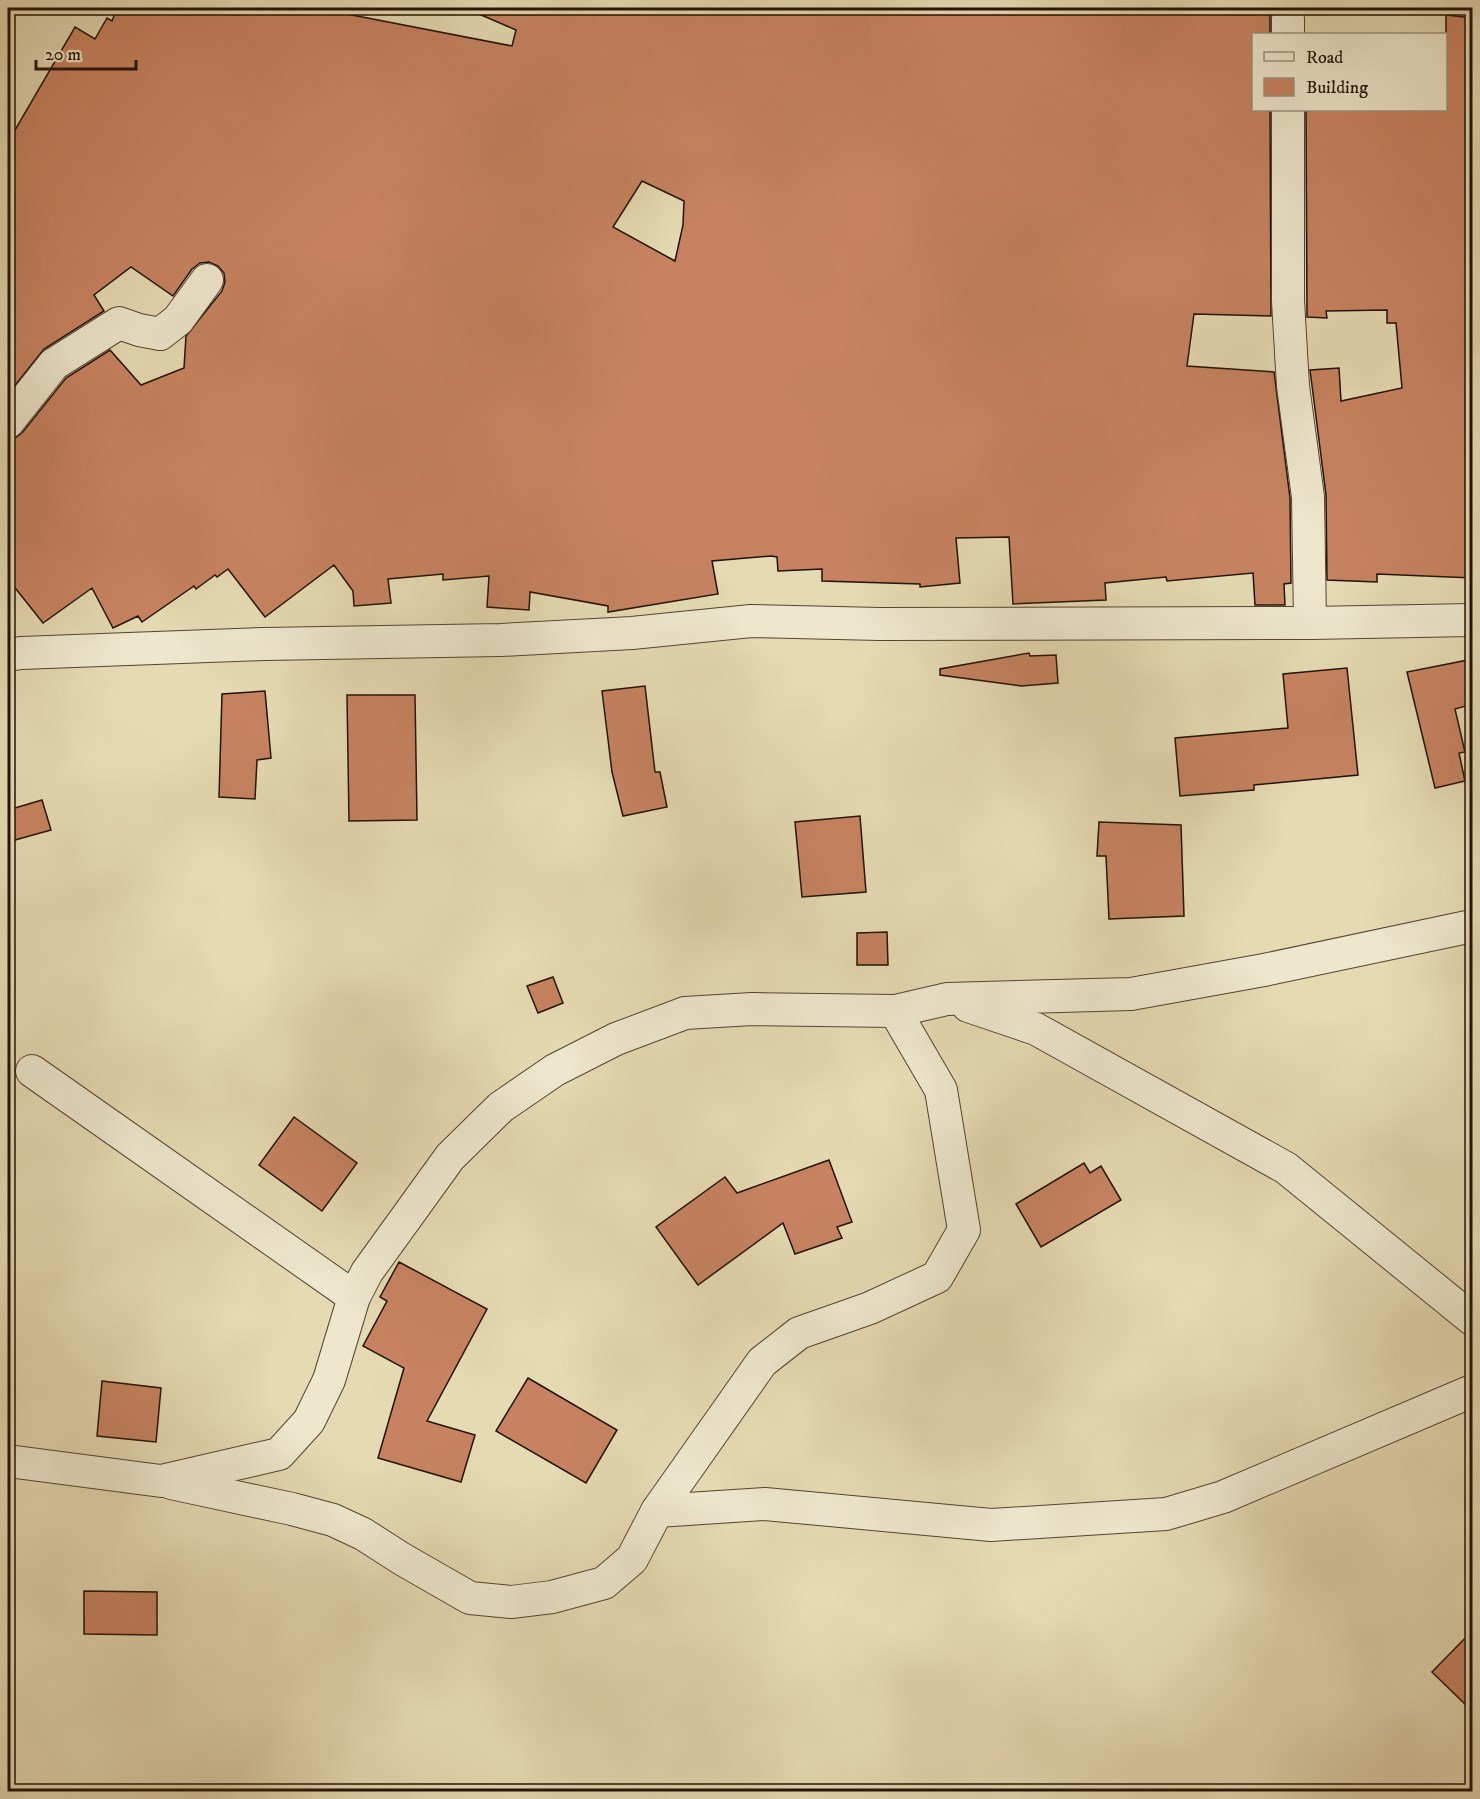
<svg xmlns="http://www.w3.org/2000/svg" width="1480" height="1799" viewBox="0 0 1480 1799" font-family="'IM FELL DW Pica',serif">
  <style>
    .building { fill: #c78361; stroke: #221207; stroke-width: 1.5; fill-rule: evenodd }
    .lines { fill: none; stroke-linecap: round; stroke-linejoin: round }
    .street-casing { stroke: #534432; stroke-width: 34 }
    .street { stroke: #eee7cd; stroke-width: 32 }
  </style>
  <rect width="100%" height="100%" fill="#e5dab2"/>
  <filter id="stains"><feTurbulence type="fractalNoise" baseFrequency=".00333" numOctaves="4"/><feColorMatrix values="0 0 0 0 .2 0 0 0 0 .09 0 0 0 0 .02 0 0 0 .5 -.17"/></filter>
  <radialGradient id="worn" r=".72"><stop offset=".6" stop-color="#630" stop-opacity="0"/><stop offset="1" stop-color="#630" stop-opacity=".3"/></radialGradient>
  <!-- building -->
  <g class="building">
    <path d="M117,8H316L512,46L516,30L465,8H1270V34H1254V110H1270L1271,316L1194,314L1187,366L1274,372L1290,498L1291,583L1284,584L1285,605H1255L1253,573L1167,581L1166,577L1105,583L1106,600L1013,604L1009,537L956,538L960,583L920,587V584L822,581V569L778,571L777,557L771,556L712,561L718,594L608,612V606L530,592L529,610L487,607L489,576L443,580V574L388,579L391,603L354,606L353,591L334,565L265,617L228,569L217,577L215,575L196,589L194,586L142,622L138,616L113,628L92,588L43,623L8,579V440L15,438L22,433L66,378L110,350L141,385L184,368L186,336L222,291L225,282L224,273L218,266L209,262L200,263L192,269L173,296L131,267L94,295L104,311L44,349L8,394V142L75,27L95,39L107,18L112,21ZM642,181L684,201L683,225L675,261L613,227Z"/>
    <polygon points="1446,15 1473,18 1473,578 1377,574 1377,582 1327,580 1326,495 1310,370 1339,368 1341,401 1402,388 1396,323 1387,323 1387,310 1326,311 1327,318 1307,317 1306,110 1446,110"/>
    <polygon points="1029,653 1030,656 1056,655 1058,683 1021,686 940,675 940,669"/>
    <polygon points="1473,659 1473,704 1455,709 1465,752 1459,753 1465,781 1435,788 1407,672"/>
    <polygon points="1347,668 1358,775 1254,785 1254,790 1180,796 1175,738 1288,728 1283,674"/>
    <polygon points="645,686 655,772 660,772 667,807 623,816 612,772 602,691"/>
    <polygon points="265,691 271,758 257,760 255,799 219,797 222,694"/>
    <polygon points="347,695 415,695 417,820 349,821"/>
    <polygon points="42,800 51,830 8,842 8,810"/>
    <polygon points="860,816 866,892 802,897 795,822"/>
    <polygon points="1099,822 1181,825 1184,916 1109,919 1106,856 1097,856"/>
    <polygon points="887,932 888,965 857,965 857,933"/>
    <polygon points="553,977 563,1003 538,1013 527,986"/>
    <polygon points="294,1117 357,1163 322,1211 259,1165"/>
    <polygon points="829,1160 852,1222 837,1227 842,1238 795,1254 783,1223 698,1285 656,1227 725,1177 737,1193"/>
    <polygon points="1084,1163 1090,1173 1101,1166 1121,1200 1041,1247 1016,1204"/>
    <polygon points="399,1262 487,1309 427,1421 475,1435 461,1482 378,1458 404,1368 363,1346 387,1301 380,1297"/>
    <polygon points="528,1378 617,1430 586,1483 496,1431"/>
    <polygon points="102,1381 161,1388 156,1442 97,1436"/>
    <polygon points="84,1591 157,1592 157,1635 84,1634"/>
    <polygon points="1473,1630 1473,1712 1432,1672"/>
  </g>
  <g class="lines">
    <defs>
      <g id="street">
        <polyline points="1288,34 1288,19"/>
        <polyline points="1288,110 1288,301 1293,386 1308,497 1310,623"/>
        <polyline points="8,422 54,364 119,323 139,330 160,334 178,320 207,280"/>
        <polyline points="8,655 21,653 264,644 501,640 632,633 751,621 880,624 1310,623 1472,620"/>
        <polyline points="968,1006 1036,1029 1286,1168 1472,1319"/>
        <polyline points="32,1071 354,1297"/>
        <polyline points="8,1461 161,1481 279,1454 309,1421 329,1380 354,1297 367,1272 450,1157 501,1107 555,1070 616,1039 685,1013 752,1009 895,1011 947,999 1131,994 1264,970 1472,926"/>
        <polyline points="171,1483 292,1509 333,1520 363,1534 402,1559 470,1598 511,1602 552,1597 604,1583 632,1559 657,1511 762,1362 799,1333 870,1308 937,1277 964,1230 941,1090 895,1011"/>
        <polyline points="657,1511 765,1504 991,1525 1166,1514 1223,1497 1472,1391"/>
      </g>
    </defs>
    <!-- street casing -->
    <use href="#street" class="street-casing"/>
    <!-- street -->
    <use href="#street" class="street"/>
  </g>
  <!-- margin -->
  <rect width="1480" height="1799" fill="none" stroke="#e5dab2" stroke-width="30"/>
  <rect x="9" y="9" width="1462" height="1781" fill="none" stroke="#221207" stroke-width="3"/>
  <rect x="15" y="15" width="1450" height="1769" fill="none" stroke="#221207" stroke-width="1.5"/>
  <!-- legend -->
  <rect x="1252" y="33" width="195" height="78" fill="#eee7cd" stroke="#9c927e" stroke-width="1.5"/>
  <rect x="1264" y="52" width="30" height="9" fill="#eee7cd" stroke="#9c927e" stroke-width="1.5"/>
  <text x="1306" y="63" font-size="18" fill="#221207">Road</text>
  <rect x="1264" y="78" width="30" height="18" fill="#c78361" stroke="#9c927e" stroke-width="1.5"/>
  <text x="1306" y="93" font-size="18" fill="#221207">Building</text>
  <!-- scale -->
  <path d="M36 60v9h100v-9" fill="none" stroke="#221207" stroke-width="3"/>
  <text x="45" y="60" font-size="18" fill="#221207" stroke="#eee7cd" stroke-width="4.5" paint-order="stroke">20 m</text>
  <rect width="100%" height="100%" filter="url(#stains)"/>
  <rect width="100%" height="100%" fill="url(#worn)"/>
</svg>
